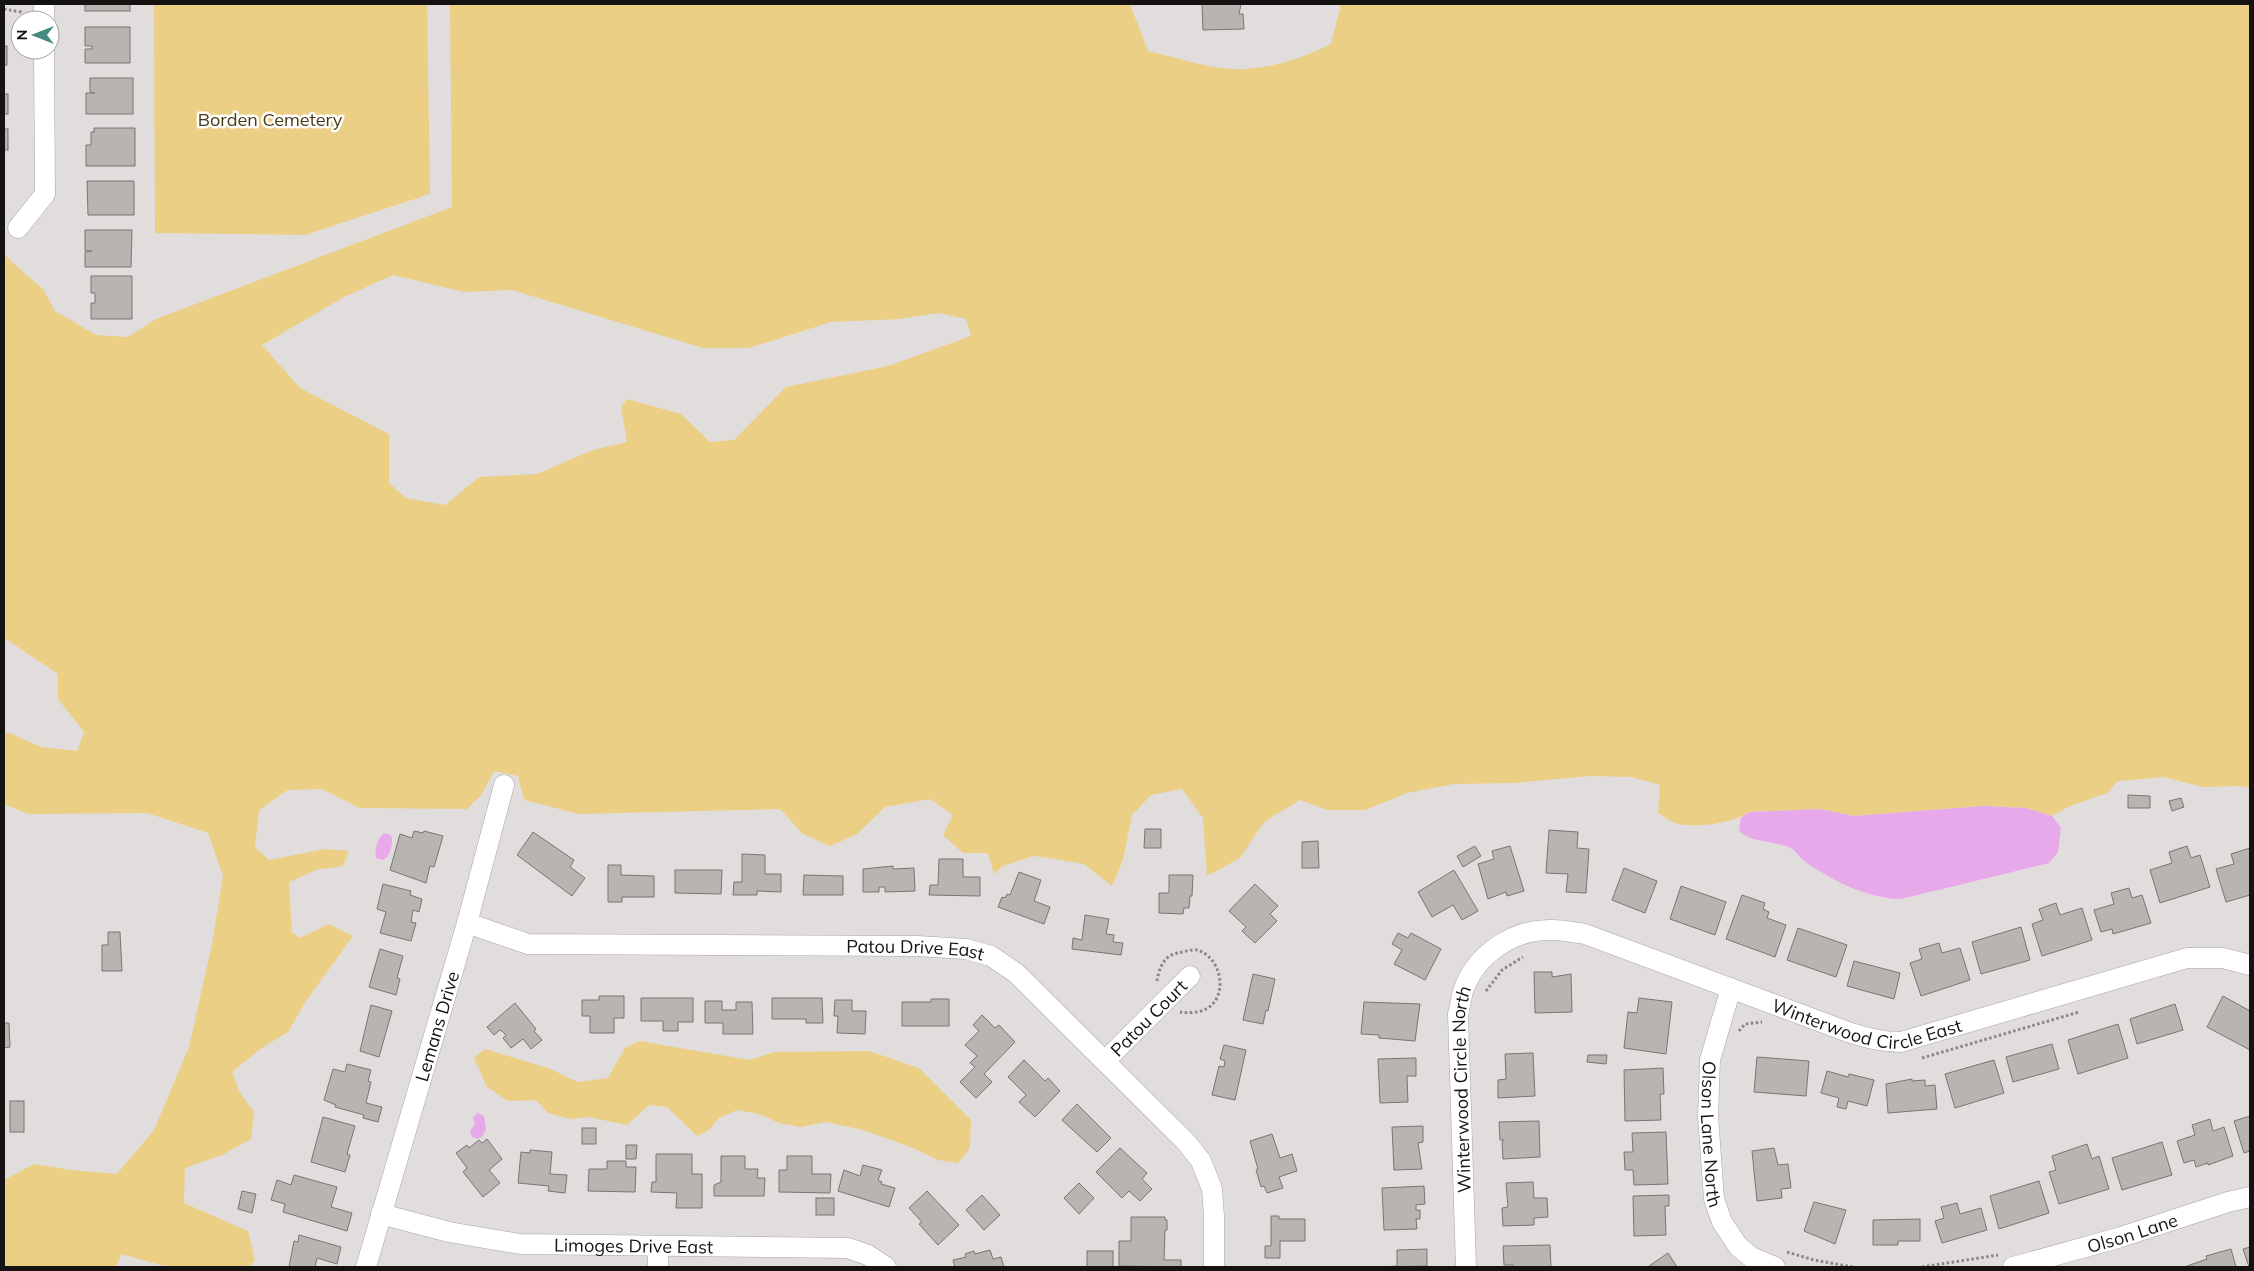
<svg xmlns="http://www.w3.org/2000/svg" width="2254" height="1271" viewBox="0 0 2254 1271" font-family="Mulish,sans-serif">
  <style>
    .green { fill: #ebcf84; fill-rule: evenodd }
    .water { fill: #e8a9ea }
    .building { fill: #b7b4b2; stroke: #787573 }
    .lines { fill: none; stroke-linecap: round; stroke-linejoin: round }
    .street-casing { stroke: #a9a5a4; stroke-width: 21 }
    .path { stroke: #898685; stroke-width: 3; stroke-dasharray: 2.5 2.5; stroke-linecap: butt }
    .street { stroke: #fff; stroke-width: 20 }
    .labels { text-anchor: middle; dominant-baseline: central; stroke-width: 5; stroke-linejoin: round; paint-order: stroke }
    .park-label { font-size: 18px; fill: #473a15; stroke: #fff }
    .street-label { font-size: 18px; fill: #141312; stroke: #fff }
  </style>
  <rect width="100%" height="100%" fill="#e2dddd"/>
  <!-- green -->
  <g class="green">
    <polygon points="154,4 427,4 430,194 305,235 155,233"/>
    <path d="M450,4H1130L1148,51C1179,58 1214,71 1246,69C1276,67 1305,57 1331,44L1341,4H2250V788L2239,786L2203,787L2164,777L2118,781L2107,793L2070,806L2052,816L2026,808L1983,806L1854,816L1820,809L1749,812C1735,823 1692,829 1675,823C1670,821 1663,816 1658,813L1660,785L1631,777L1591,776L1513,783L1454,784L1407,793L1365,810H1327L1300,800L1264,822L1240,858L1207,876L1203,818L1182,789L1151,795L1132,815L1123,860L1112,886L1084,864L1049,858L1033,856L1003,866L994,874L988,853H963L943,835L953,815L930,799L885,807L857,834L830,846L803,834L780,809L579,814L524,800L518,776L494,771L482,794L467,809L360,808L322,789L288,790L259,810L255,847L269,860L325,849L349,851L343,866L316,870L289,882L292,932L300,938L329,924L353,936L306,1001L288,1032L260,1049L232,1072L239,1091L254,1112L251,1139L222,1155L185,1168L184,1203L248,1231L255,1260L250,1267H168L121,1254L116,1267H4V1180L34,1164L71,1170L117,1174L154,1130L189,1047L212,944L223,876L208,833L147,813L28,814L4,804V733H10L41,747L77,751L84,732L58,699V674L4,638V253L14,264L43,289L55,311L96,335L128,337L156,319L452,207ZM393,275L464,292L512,290L703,348H749L831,322L899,319L938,313L966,319L971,336L888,366L786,387L734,440L710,442L681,414L627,399L621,407L627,442L593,450L537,474L479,477L445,505L406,498L389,483V434L300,388L262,345L344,297Z"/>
    <polygon points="640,1041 749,1060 775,1052 869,1051 919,1068 971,1120 970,1148 958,1163 938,1160 913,1148 863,1130 826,1122 800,1127 779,1123 759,1114 737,1110 719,1118 709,1130 697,1136 667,1107 649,1105 627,1125 588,1117 570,1119 548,1113 536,1100 508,1101 487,1087 474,1058 485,1049 548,1068 578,1082 608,1078 625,1048"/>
  </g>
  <!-- water -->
  <g class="water">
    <path d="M1983,806L2026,808L2052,816L2061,828L2058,852L2049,863L1901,899C1866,898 1832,881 1803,860C1799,857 1797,852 1792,849C1776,840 1753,844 1739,831L1741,818L1749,812L1820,809L1854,816Z"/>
    <path d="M384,833L391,835C394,843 390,857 383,860L376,858C374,850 377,838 384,833Z"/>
    <polygon points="477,1113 484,1116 486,1129 482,1137 477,1139 472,1137 470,1131 475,1124 473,1118"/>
  </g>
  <!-- building -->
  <g class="building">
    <rect x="85" y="4" width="45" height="7"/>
    <polygon points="1202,4 1241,4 1239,14 1243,14 1244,29 1203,30"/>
    <polygon points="85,27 130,27 130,63 85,63 85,49 92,49 92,46 85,46"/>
    <rect x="4" y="46" width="3" height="19"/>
    <polygon points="90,78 133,78 133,114 86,114 86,93 95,93 90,92"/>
    <rect x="4" y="94" width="4" height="20"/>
    <polygon points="94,128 135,128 135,166 86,166 86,145 91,145 91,132 94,132"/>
    <rect x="4" y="129" width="4" height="21"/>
    <polygon points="87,181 134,181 134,215 88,215"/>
    <polygon points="85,230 132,230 131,267 85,267 85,252 92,251 85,251"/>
    <polygon points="91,276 132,276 132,319 91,319 91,303 95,303 95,293 91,293"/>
    <polygon points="2128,795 2150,796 2150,808 2128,808"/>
    <polygon points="2181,798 2184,807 2172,811 2169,801"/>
    <polygon points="1145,829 1161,829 1161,848 1144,848"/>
    <polygon points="1549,830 1578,832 1577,848 1589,849 1586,893 1566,892 1568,874 1546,873"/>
    <polygon points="414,831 423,833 424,831 443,836 434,867 430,866 426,883 390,870 400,834 412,838"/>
    <polygon points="533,832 574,860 570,867 585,878 572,896 517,855"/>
    <polygon points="1318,841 1319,868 1302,868 1302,842"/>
    <polygon points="1475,846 1481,856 1463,867 1457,856"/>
    <polygon points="1510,846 1524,891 1507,896 1506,892 1488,899 1478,864 1494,859 1492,851"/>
    <polygon points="2187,846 2191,858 2200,855 2210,887 2160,903 2150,870 2172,863 2169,852"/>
    <polygon points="2250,848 2250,895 2226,902 2216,869 2234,864 2231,854"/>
    <polygon points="742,854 765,855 765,874 781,874 781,892 757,891 757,895 733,895 734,882 742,882"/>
    <polygon points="939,859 963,859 963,877 980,877 980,896 929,895 930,885 938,885"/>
    <polygon points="608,865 621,865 621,875 654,876 654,897 622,897 622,902 608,902"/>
    <polygon points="893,866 893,869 914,868 915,891 885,892 885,887 879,887 879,892 863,892 863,869"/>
    <polygon points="1624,868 1657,881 1645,913 1612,900"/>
    <polygon points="675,870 722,870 721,894 675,893"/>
    <polygon points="1454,870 1478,911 1462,920 1453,905 1432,917 1418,892"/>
    <polygon points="1019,872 1041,880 1034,901 1050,907 1044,924 998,907 1002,897 1005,898 1007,894 1010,895"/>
    <polygon points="804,875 843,876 843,895 803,895"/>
    <polygon points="1169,875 1193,875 1192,896 1190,896 1189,908 1184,908 1183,914 1159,913 1159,893 1169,893"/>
    <polygon points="383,884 411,891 410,895 422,899 419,912 413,910 411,922 416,923 411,941 380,933 386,912 377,909"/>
    <polygon points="1255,884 1278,906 1270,914 1277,921 1255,943 1242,931 1246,927 1229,911"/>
    <polygon points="1681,886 1726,902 1715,935 1670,919"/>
    <polygon points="2129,888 2132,898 2142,895 2151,923 2113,934 2112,929 2101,932 2094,910 2114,904 2111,893"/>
    <polygon points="1742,895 1765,903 1763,909 1769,912 1767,918 1786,925 1775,957 1726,939"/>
    <polygon points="2056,903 2060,915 2082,908 2092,940 2042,956 2032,924 2043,920 2039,909"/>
    <polygon points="1085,915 1109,919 1106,934 1114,935 1113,942 1123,943 1121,955 1072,949 1073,938 1082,940"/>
    <polygon points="2021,927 2030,960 1981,974 1972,942"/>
    <polygon points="1798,928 1847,945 1836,977 1787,960"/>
    <polygon points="108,932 120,932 122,971 102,971 102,945 108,945"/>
    <polygon points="1398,933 1408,938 1411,933 1441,949 1425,980 1394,964 1402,950 1392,944"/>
    <polygon points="1939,943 1942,953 1960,948 1970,980 1921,996 1910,963 1922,959 1919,949"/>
    <polygon points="380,949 403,956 397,978 400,979 396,995 369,987"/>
    <polygon points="1854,961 1900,973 1894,999 1847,986"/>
    <polygon points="1534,972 1552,972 1552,977 1571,974 1572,1012 1535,1013"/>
    <polygon points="1253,974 1275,979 1268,1011 1266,1010 1263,1024 1243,1020"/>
    <polygon points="599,996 624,996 624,1018 614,1018 614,1033 590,1033 590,1016 582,1016 582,1000 599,1000"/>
    <polygon points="2223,996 2250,1011 2250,1050 2207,1027"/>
    <polygon points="641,998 693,998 693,1022 678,1022 678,1031 663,1031 663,1021 641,1021"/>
    <polygon points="772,998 822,998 823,1023 806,1023 806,1019 772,1019"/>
    <polygon points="1639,998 1672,1002 1666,1054 1624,1048 1628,1012 1637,1013"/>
    <polygon points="931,999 949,999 949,1026 902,1026 902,1002 931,1002"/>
    <polygon points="835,1000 852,1000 852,1011 866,1011 865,1034 837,1033 838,1016 834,1016"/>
    <polygon points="705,1001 722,1001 722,1010 736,1010 736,1002 752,1002 753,1034 723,1034 723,1023 705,1023"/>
    <polygon points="1364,1002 1420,1004 1415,1041 1379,1038 1379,1035 1361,1034"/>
    <polygon points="515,1003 536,1029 534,1031 542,1040 531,1049 523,1039 511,1048 503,1038 506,1035 503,1032 500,1030 494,1035 487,1027"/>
    <polygon points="2175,1004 2183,1030 2137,1044 2130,1019"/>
    <polygon points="371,1005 392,1011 379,1057 360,1051"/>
    <polygon points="982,1015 995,1028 999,1025 1015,1042 984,1074 992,1082 976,1098 960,1082 975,1067 970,1063 977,1056 965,1045 979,1031 973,1025"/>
    <polygon points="4,1023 9,1023 10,1047 4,1048"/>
    <polygon points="2118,1024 2128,1058 2078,1074 2068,1040"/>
    <polygon points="2052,1044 2059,1069 2013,1082 2006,1057"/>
    <polygon points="1224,1045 1246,1050 1235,1100 1212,1095 1219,1066 1224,1067 1225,1061 1220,1059"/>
    <polygon points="1533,1053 1535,1096 1498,1098 1498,1080 1506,1079 1505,1054"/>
    <polygon points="1588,1055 1607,1055 1606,1064 1587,1062"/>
    <polygon points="1757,1057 1809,1061 1806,1096 1754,1092"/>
    <polygon points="1416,1058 1416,1076 1407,1076 1408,1102 1380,1103 1378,1059"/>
    <polygon points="1024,1060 1045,1081 1048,1078 1060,1091 1035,1117 1019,1102 1026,1095 1008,1077"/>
    <polygon points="1994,1060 2004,1093 1955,1108 1945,1074"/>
    <polygon points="347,1064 371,1070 368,1081 371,1082 366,1103 382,1107 378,1122 363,1118 364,1115 335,1107 336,1105 324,1100 333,1069 345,1072"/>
    <polygon points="1663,1068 1664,1094 1660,1094 1661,1120 1625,1121 1624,1070"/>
    <polygon points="1827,1071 1848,1077 1849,1074 1874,1080 1867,1106 1848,1101 1846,1109 1837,1107 1839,1098 1821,1093"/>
    <polygon points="1912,1079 1912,1081 1925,1080 1925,1086 1935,1085 1937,1109 1888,1113 1886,1084"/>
    <rect x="10" y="1101" width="14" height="31"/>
    <polygon points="1077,1104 1111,1138 1097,1152 1062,1120"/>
    <polygon points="2250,1116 2250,1151 2244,1153 2234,1121"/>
    <polygon points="323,1117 355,1126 347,1154 350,1155 345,1172 311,1162"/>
    <polygon points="2210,1119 2213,1131 2224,1127 2233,1156 2208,1165 2208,1163 2196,1167 2194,1160 2184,1163 2177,1141 2195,1135 2192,1125"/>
    <polygon points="1539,1121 1540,1157 1503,1159 1502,1142 1504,1140 1500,1140 1499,1122"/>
    <polygon points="1423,1126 1423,1142 1418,1143 1422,1169 1394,1170 1392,1127"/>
    <rect x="582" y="1128" width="14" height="16"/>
    <polygon points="1666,1132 1668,1184 1634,1185 1633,1170 1625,1170 1624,1152 1633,1152 1632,1133"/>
    <polygon points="1272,1134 1280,1158 1292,1154 1297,1171 1279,1177 1283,1188 1267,1193 1264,1186 1261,1187 1256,1170 1258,1169 1250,1141"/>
    <polygon points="487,1139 502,1159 489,1170 500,1183 483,1197 463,1172 467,1168 456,1153 467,1145 469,1148 479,1140 482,1143"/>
    <polygon points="2162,1142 2172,1175 2122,1190 2112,1158"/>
    <polygon points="2087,1144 2092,1159 2099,1156 2109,1189 2059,1204 2049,1172 2056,1170 2052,1156"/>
    <polygon points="626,1145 637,1145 636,1159 626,1159"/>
    <polygon points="1120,1148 1147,1173 1142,1179 1152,1189 1140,1201 1129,1191 1122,1198 1096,1172"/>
    <polygon points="1774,1148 1778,1165 1788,1164 1791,1188 1781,1189 1782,1198 1757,1201 1752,1151"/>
    <polygon points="530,1150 552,1152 550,1174 567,1175 565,1193 548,1191 549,1186 518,1183 521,1152 530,1153"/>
    <polygon points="656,1154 692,1154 692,1174 702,1174 702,1208 676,1208 677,1193 651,1192 652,1182 656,1182"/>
    <polygon points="721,1156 745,1156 745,1169 758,1169 757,1178 765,1178 764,1196 714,1196 714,1185 721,1182"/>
    <polygon points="787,1156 812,1156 812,1174 831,1174 830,1193 779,1192 779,1170 787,1170"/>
    <polygon points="607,1161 626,1161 626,1167 636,1167 635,1192 588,1191 589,1169 607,1169"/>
    <polygon points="863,1165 882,1170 878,1180 882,1182 881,1184 895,1188 889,1207 838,1191 844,1170 860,1176"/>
    <polygon points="294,1175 337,1187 331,1207 352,1213 347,1231 283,1212 285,1204 271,1200 277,1180 291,1185"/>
    <polygon points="2039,1181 2049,1213 1999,1229 1990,1196"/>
    <polygon points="1533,1182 1534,1198 1547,1198 1548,1217 1534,1218 1534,1225 1503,1226 1502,1208 1508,1207 1506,1183"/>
    <polygon points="1079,1183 1094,1198 1079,1214 1064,1198"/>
    <polygon points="1424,1186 1425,1204 1416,1205 1416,1210 1420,1210 1420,1219 1416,1219 1417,1229 1384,1230 1382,1188"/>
    <polygon points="242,1191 256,1194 252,1213 238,1209"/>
    <polygon points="927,1191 959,1225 938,1245 919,1224 922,1222 909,1208"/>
    <polygon points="982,1195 1000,1215 984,1230 966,1210"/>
    <polygon points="1669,1195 1669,1206 1665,1206 1666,1235 1634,1236 1633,1196"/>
    <rect x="816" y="1198" width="18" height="17"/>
    <polygon points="1814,1202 1846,1210 1835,1244 1804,1231"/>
    <polygon points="1957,1203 1960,1214 1981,1208 1987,1230 1942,1243 1935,1221 1944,1218 1941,1207"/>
    <polygon points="1271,1216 1279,1216 1279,1219 1305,1219 1305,1241 1280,1241 1280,1258 1265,1258 1265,1246 1271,1246"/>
    <polygon points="1131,1217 1165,1217 1165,1220 1167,1220 1167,1230 1165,1230 1164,1260 1181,1260 1181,1267 1119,1266 1119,1241 1131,1241"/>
    <polygon points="1920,1219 1920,1241 1898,1241 1898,1245 1873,1245 1873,1220"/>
    <polygon points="299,1235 341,1247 337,1264 317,1258 315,1267 289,1267 294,1241 298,1242"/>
    <polygon points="1550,1245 1551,1267 1513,1267 1513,1265 1504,1265 1503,1246"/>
    <polygon points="2250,1247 2250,1267 2249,1267 2243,1249"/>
    <polygon points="1427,1249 1427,1266 1382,1267 1397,1266 1397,1250"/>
    <polygon points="2231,1249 2236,1267 2187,1267 2187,1266 2207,1259 2206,1256"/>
    <polygon points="990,1250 993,1259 1001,1257 1004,1267 955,1267 953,1260 966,1257 965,1254 974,1251 975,1254"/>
    <rect x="1087" y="1251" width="26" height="16"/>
    <polygon points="1668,1253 1677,1267 1650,1267 1649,1266"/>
  </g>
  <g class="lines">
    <defs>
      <g id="street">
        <polyline points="44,4 44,20"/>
        <polyline points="18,228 45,194 44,50"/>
        <path id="s1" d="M467,923L528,944L917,946L966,949L991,956L1016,973L1186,1142L1201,1161L1212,1189L1214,1216V1267"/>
        <path id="s2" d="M1731,988L1710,1060L1708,1116L1714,1199L1722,1222L1738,1246L1751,1257L1775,1267"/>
        <path id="s3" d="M1106,1060L1190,976"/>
        <path id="s4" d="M381,1214L449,1232L520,1244L848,1248L868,1255L886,1267"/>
        <path id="s5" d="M366,1267L467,923L504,785"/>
        <polyline points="658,1267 658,1247"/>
        <path id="s6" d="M1466,1267L1458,1014C1460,1007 1461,999 1463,991C1476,954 1514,928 1554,930C1564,930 1575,933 1585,934L1848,1032C1867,1038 1882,1042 1901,1042L2187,958H2223L2250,965"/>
        <path id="s7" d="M2013,1267L2118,1238L2228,1202L2250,1197"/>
      </g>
    </defs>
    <!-- street casing -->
    <use href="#street" class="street-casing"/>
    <!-- path -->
    <g class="path">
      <polyline points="4,9 21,12 25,18"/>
      <path d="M1157,981C1159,968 1164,955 1178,953C1184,952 1192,949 1197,950C1222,957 1229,997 1206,1009C1199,1013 1188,1013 1180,1012"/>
      <polyline points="1486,991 1502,970 1523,957"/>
      <polyline points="1739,1031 1745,1024 1762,1022"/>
      <polyline points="1922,1058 2079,1012"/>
      <polyline points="1787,1252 1814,1260 1853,1267"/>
      <polyline points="1922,1267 1998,1255"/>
    </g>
    <!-- street -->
    <use href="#street" class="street"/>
  </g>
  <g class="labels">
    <!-- park labels -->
    <g class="park-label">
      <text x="270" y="119">Borden Cemetery</text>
    </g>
    <!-- street labels -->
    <g class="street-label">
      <text stroke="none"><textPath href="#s1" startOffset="452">Patou Drive East</textPath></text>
      <text stroke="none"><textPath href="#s6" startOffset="724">Winterwood Circle East</textPath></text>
      <text stroke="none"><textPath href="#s3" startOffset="60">Patou Court</textPath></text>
      <text stroke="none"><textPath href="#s5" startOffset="251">Lemans Drive</textPath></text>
      <text stroke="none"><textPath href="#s6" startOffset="178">Winterwood Circle North</textPath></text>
      <text stroke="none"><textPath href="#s2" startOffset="149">Olson Lane North</textPath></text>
      <text stroke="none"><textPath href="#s7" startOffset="124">Olson Lane</textPath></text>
      <text stroke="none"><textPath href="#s4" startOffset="256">Limoges Drive East</textPath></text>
    </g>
  </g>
  <!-- border -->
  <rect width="2254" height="1271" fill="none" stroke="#141312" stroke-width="10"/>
  <!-- north arrow -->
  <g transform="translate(35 35) rotate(270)"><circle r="24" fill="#ffffff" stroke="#a1a1a0"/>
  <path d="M0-4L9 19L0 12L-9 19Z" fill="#458a7f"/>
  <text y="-8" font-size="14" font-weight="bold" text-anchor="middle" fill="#141312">N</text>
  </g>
</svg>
